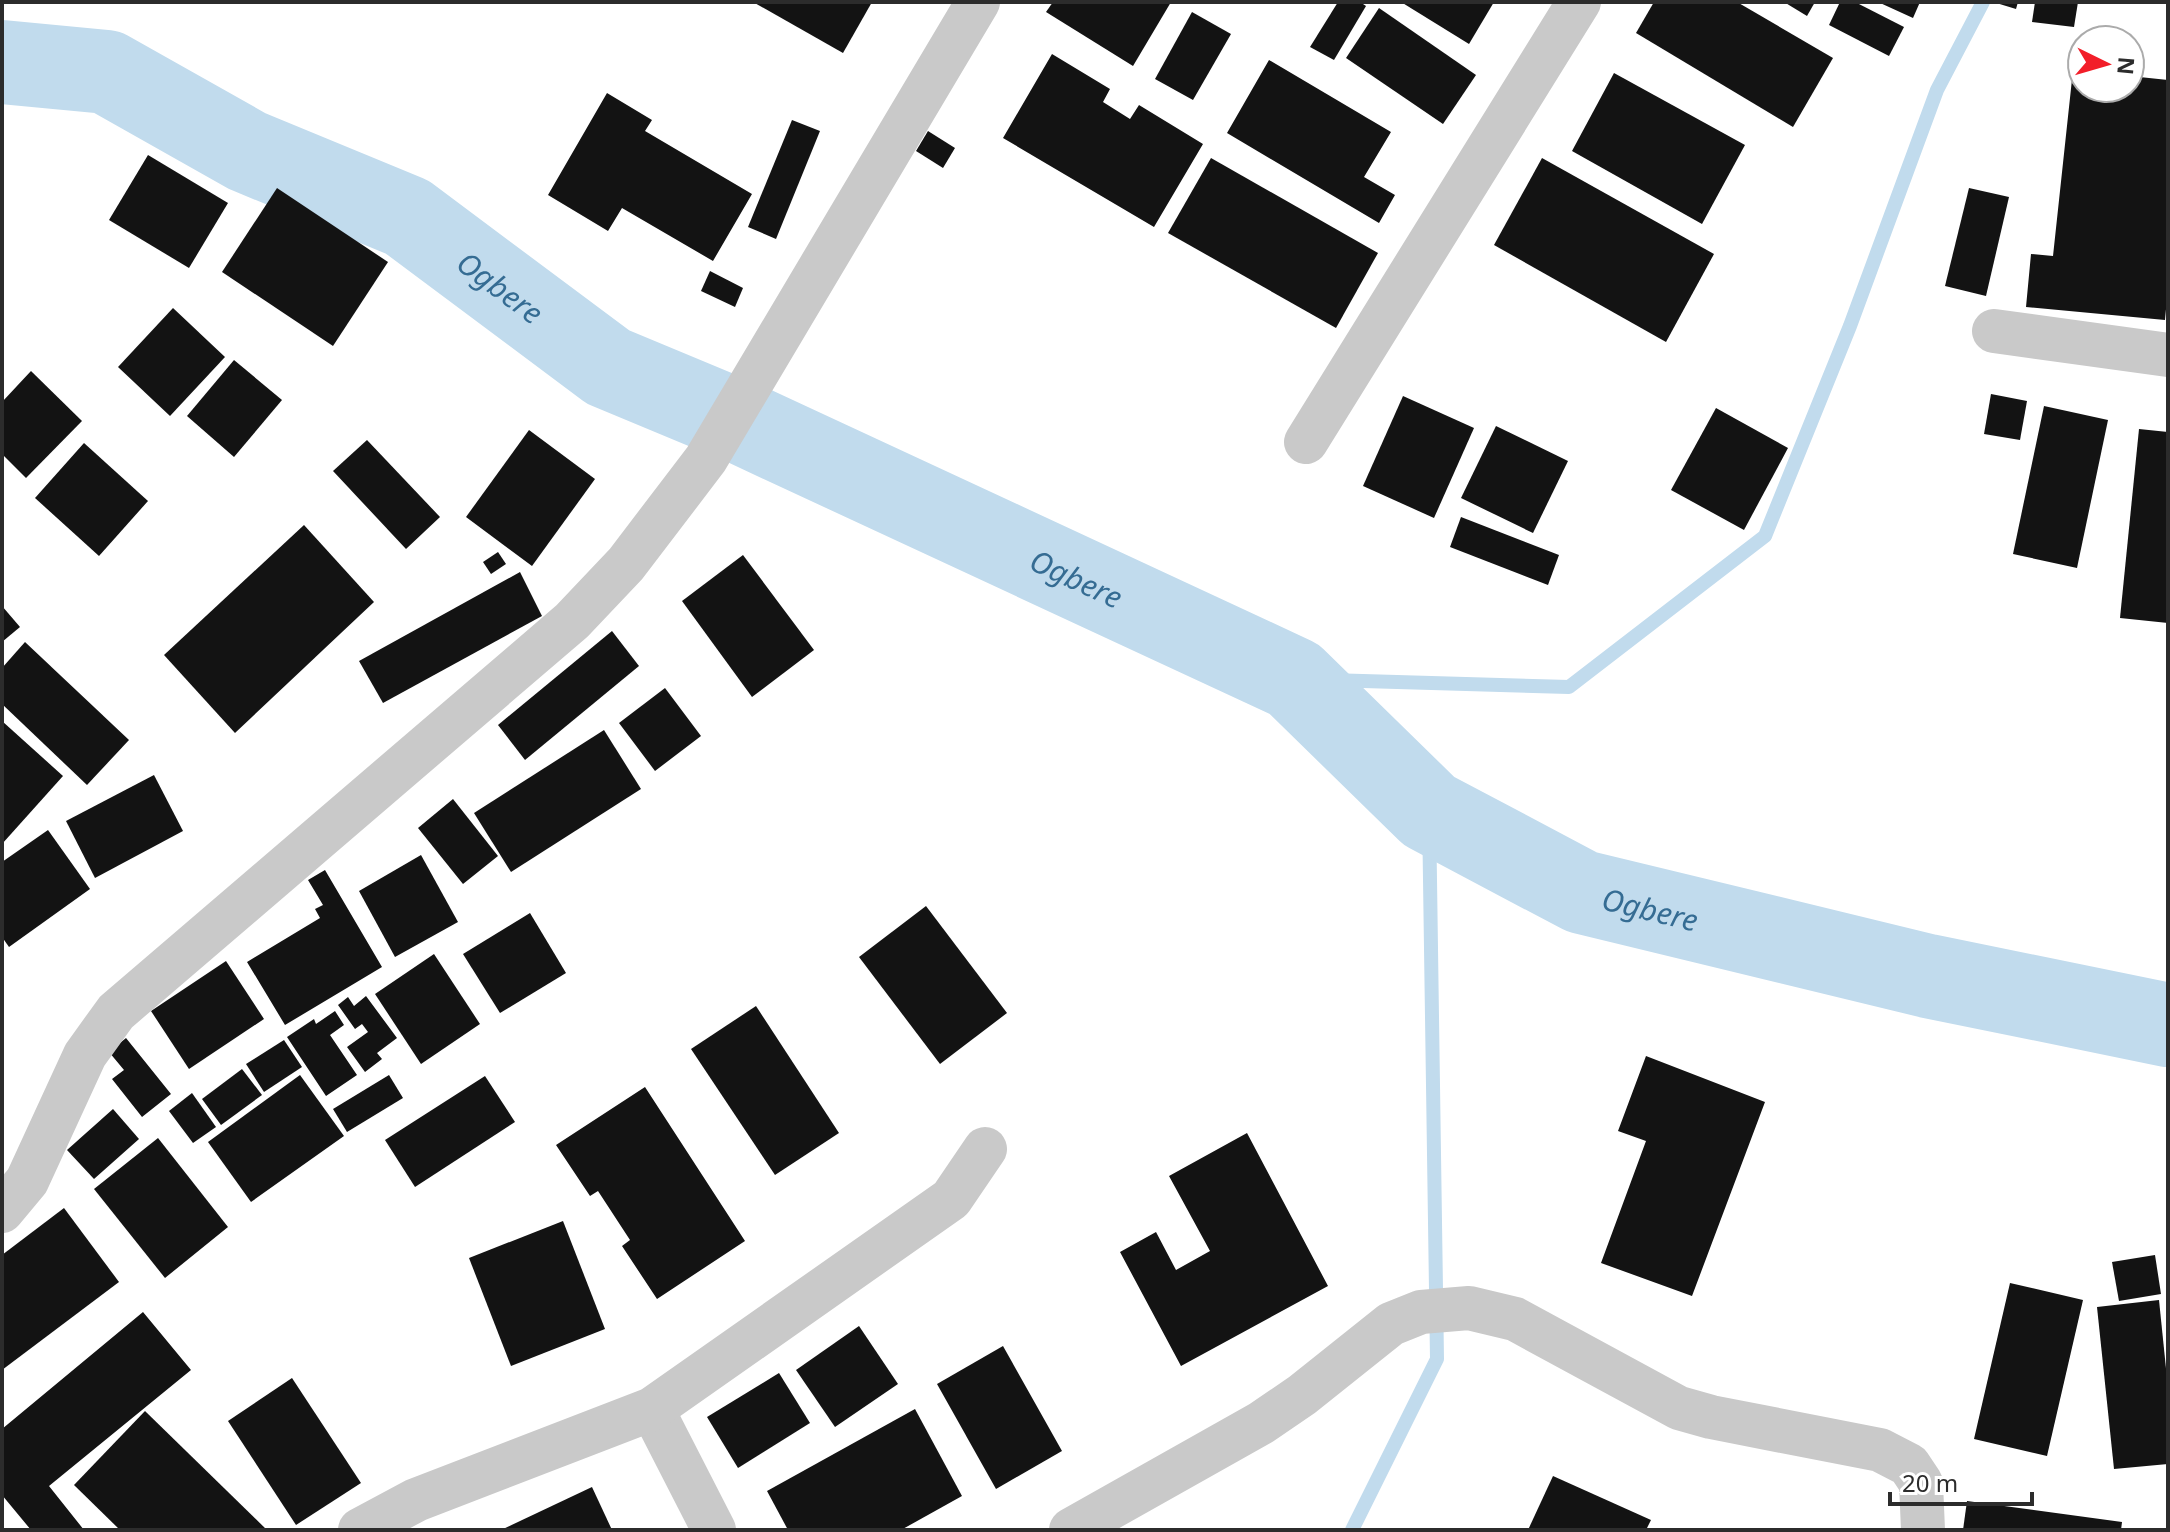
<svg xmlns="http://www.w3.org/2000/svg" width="2170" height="1532" viewBox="0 0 2170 1532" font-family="'Noto Sans',sans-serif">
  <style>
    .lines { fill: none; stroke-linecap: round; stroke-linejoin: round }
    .stream { stroke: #c1dbed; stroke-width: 14 }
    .river { stroke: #c1dbed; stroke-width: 84 }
    .building { fill: #131313 }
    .street { stroke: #c9c9c9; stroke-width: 44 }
    .labels { text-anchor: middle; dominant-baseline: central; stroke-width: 8; stroke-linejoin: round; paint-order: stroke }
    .water-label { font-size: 30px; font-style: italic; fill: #356c93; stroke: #fff }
  </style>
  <rect width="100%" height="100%" fill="#fff"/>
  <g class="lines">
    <!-- stream -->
    <g class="stream">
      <polyline points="1294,679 1569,687 1765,536 1850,326 1937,90 1983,2"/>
      <polyline points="1352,1530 1437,1359 1429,811"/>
    </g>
    <!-- river -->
    <path class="river" id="s1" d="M2,62L107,72L247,151L407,217L608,367L745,424L1294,679L1429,811L1582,892L1928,976L2168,1025"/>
  </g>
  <!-- building -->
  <g class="building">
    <polygon points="753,2 872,2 843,53"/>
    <polygon points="1053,2 1171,2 1133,66 1046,12"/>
    <polygon points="1338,2 1360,2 1366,6 1334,60 1310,47"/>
    <polygon points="1401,2 1494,2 1469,44"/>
    <polygon points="1654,2 1737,2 1833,58 1793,127 1636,33"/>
    <polygon points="1784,2 1815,2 1807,16"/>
    <polygon points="1840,2 1855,2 1904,27 1889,56 1829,25"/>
    <polygon points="1878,2 1920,2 1913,18"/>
    <polygon points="1993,2 2018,2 2016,9"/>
    <polygon points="2035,2 2078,2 2074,27 2032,22"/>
    <polygon points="1379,8 1476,75 1443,124 1346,58"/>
    <polygon points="1192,12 1231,34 1193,100 1155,79"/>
    <polygon points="1052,54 1110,89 1103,102 1130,119 1139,105 1203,144 1154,227 1003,138"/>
    <polygon points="1269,60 1391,132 1364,177 1395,195 1379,223 1227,133"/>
    <polygon points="2073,70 2082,71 2082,88 2130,88 2130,76 2168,80 2168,287 2165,320 2026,307 2031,254 2053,256"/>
    <polygon points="1614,73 1745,145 1702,224 1572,151"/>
    <polygon points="607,93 652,120 645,131 752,194 713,261 622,208 608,231 548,195"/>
    <polygon points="792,120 820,131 776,239 748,227"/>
    <polygon points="928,131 955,148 943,168 916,151"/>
    <polygon points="148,155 228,203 189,268 109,220"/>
    <polygon points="1211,158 1378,253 1336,328 1168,233"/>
    <polygon points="1542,158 1714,254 1666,342 1494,245"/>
    <polygon points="277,188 388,262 333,346 222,272"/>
    <polygon points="1969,188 2009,197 1986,296 1945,286"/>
    <polygon points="710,271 743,288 735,307 701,291"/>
    <polygon points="173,308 225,357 170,416 118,367"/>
    <polygon points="234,360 282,400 234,457 187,416"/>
    <polygon points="31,371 82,421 26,478 2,454 2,402"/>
    <polygon points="1991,394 2027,401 2020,440 1984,434"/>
    <polygon points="1403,396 1474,428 1434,518 1363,486"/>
    <polygon points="2044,406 2108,420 2077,568 2013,554"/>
    <polygon points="1716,408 1788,448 1744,530 1671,490"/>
    <polygon points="1496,426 1568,461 1533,533 1461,498"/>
    <polygon points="2139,429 2168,432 2168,623 2120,618"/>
    <polygon points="529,430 595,479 532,566 466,517"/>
    <polygon points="367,440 440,517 406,549 333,471"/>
    <polygon points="84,443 148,501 99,556 35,498"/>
    <polygon points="1461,517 1559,555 1548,585 1450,547"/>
    <polygon points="304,525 374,602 235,733 164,655"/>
    <polygon points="498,552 506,564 491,574 483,562"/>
    <polygon points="743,555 814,650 752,697 682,601"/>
    <polygon points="520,572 542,616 383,703 359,661"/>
    <polygon points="2,606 20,627 2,642"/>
    <polygon points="612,631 639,666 525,760 498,725"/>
    <polygon points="25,642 129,740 87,785 2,704 2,668"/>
    <polygon points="665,688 701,736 655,771 619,723"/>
    <polygon points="2,721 63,776 2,844"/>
    <polygon points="604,730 641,789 511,872 474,813"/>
    <polygon points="154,775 183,831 95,878 66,821"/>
    <polygon points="453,799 498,856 463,884 418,828"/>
    <polygon points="48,830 90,889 9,947 2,937 2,862"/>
    <polygon points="421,855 458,922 395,957 359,891"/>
    <polygon points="325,870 382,967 285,1025 247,962 320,918 315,909 323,905 308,880"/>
    <polygon points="926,906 1007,1013 940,1064 859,957"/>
    <polygon points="530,913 566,973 500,1013 463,954"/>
    <polygon points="434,954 480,1024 421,1064 375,994"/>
    <polygon points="226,961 264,1019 189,1069 151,1011"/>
    <polygon points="366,996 397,1038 377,1053 382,1059 365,1072 347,1047 368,1032 362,1024 355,1029 338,1005 348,997 354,1006"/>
    <polygon points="756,1006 839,1133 775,1175 691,1049"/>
    <polygon points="335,1011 344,1025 330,1035 357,1075 326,1096 287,1037 314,1019 316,1024"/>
    <polygon points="126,1038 171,1094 142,1117 112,1079 124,1070 109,1052"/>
    <polygon points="284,1040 302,1067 264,1092 246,1064"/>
    <polygon points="1646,1056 1765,1102 1692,1296 1601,1263 1646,1141 1618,1131"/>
    <polygon points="242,1069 262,1095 221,1125 202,1099"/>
    <polygon points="300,1075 344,1136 251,1202 208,1142"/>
    <polygon points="389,1075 403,1098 347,1132 333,1109"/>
    <polygon points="485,1076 515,1122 415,1187 385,1140"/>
    <polygon points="645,1087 745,1241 657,1299 622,1246 630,1240 598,1191 590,1196 556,1145"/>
    <polygon points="192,1093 216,1127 193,1143 169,1111"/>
    <polygon points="113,1109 139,1139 94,1179 67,1150"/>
    <polygon points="1247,1133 1328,1286 1181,1366 1120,1252 1156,1232 1176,1270 1210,1251 1169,1176"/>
    <polygon points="158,1138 228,1227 165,1278 94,1189"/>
    <polygon points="64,1208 119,1282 2,1370 2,1255"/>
    <polygon points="563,1221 605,1329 511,1366 469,1258"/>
    <polygon points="2155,1255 2161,1294 2119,1301 2112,1262"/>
    <polygon points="2010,1283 2083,1300 2047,1456 1974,1439"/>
    <polygon points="2159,1300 2168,1388 2168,1464 2114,1469 2097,1307"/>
    <polygon points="143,1312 191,1370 49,1486 84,1530 31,1530 2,1495 2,1429"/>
    <polygon points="859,1326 898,1384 835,1427 796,1370"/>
    <polygon points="1003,1346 1062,1451 996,1489 937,1384"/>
    <polygon points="779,1373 810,1423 738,1468 707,1417"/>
    <polygon points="292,1378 361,1483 296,1525 228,1421"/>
    <polygon points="915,1409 962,1496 901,1530 788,1530 767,1491"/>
    <polygon points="145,1411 267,1530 120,1530 74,1485"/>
    <polygon points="1553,1476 1651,1520 1646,1530 1528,1530"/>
    <polygon points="592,1487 612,1530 501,1530"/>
    <polygon points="1967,1501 2122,1522 2121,1530 1963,1530"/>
  </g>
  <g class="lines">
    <!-- street -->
    <g class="street">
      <polyline points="1994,331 2168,355"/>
      <polyline points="1306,442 1579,2"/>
      <polyline points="2,1211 27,1181 85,1055 116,1012 572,621 626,564 706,459 978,2"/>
      <polyline points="652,1409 714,1530"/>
      <polyline points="360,1530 416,1500 652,1409 951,1199 985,1149"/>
      <polyline points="1071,1530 1261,1423 1302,1395 1391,1324 1421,1312 1469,1308 1515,1319 1679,1408 1711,1417 1880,1450 1909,1465 1921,1483 1923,1530"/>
    </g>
  </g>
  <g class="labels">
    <!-- water labels -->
    <g class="water-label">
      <text stroke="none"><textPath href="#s1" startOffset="556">Ogbere</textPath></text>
      <text stroke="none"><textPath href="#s1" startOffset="1204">Ogbere</textPath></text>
      <text stroke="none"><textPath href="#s1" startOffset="1876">Ogbere</textPath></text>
    </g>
  </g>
  <!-- border -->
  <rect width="2170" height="1532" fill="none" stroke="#2c2c2c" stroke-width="8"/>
  <!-- north arrow -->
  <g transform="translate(2106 64) rotate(95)"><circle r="38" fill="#ffffff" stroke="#ababab" stroke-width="2"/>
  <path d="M0-6L14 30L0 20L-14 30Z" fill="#f21e29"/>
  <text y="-12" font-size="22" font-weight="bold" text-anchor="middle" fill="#2c2c2c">N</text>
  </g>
  <!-- scale -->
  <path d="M1890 1492v12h142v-12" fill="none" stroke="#2c2c2c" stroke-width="4"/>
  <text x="1902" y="1492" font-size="24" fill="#2c2c2c" stroke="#ffffff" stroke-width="6" paint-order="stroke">20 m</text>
</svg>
